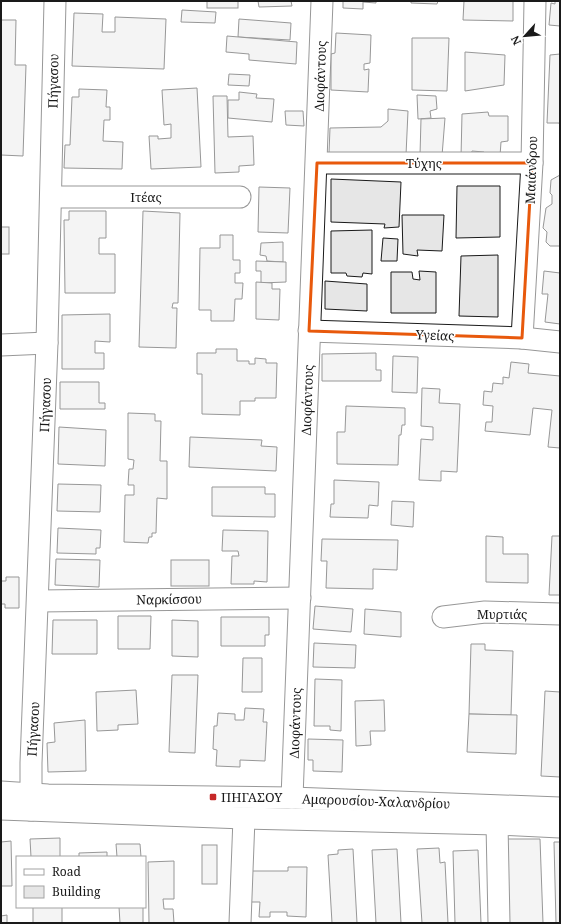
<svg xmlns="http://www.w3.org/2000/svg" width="561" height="924" viewBox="0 0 561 924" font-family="'Noto Serif',serif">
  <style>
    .building { fill: #e6e6e6; stroke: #1a1a1a }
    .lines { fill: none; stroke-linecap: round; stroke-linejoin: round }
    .minor-casing { stroke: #1a1a1a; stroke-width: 23 }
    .minor { stroke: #fff; stroke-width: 21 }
    .marked { fill: none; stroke: #e8590c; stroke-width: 3; stroke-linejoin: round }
    .poi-dot { fill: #c62828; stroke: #fff; stroke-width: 1.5 }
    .labels { text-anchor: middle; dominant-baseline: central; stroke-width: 3; stroke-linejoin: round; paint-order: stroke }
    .street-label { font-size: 13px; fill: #1a1a1a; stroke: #fff }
    .poi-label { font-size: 13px; fill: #1a1a1a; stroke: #fff; text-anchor: start }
  </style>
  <rect width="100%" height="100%" fill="#fff"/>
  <!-- building -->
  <g class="building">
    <rect x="207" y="1" width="31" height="7"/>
    <polygon points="258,1 291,1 292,6 259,7"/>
    <polygon points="343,1 376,1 376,3 363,2 363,9 343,8"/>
    <polygon points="411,1 438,1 437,4 411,3"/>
    <polygon points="464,1 513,1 513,21 463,20"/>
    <polygon points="555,1 560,1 560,26 549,25 551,3 555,4"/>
    <polygon points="182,10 216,12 215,23 181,22"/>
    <polygon points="74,13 103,14 102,32 115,32 115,17 166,19 164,69 72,66"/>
    <polygon points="239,19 291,23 290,40 238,37"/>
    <polygon points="1,20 16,20 15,65 26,65 23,156 1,155"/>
    <polygon points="336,33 371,35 370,63 364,64 364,70 369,69 368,92 331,90 331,54 335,53"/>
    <polygon points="227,36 297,42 296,64 249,60 249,54 226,52"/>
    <polygon points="412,38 449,38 447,91 412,90"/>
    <polygon points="465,52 505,55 504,85 465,91"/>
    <polygon points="560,54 560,125 559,123 547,123 550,55"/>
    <polygon points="229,74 250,75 249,86 228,85"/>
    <polygon points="197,88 201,167 151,169 149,136 158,136 158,139 171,138 171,124 164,125 162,90"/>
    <polygon points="79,89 107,90 106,107 110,107 110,120 104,120 103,141 123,142 122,169 64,168 65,145 70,145 72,97 79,97"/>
    <polygon points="239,92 257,94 256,98 274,99 272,122 228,118 228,100 239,100"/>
    <polygon points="417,95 436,96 437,109 430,111 431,118 418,119"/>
    <polygon points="213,96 227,96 228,137 253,136 254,165 239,166 239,172 215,173"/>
    <polygon points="388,109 408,111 406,155 329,153 330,128 381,127 388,121"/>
    <polygon points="285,111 303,111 304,126 286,125"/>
    <polygon points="488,112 489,116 508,116 508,141 501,142 500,156 486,156 484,152 472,151 471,156 461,157 462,114"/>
    <polygon points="445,118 442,156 420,155 421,119"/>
    <polygon points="560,175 560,246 550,246 546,242 547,232 543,228 546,208 552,204 552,195 550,193 551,180"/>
    <polygon points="331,179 401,182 399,227 384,228 385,224 331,222"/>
    <polygon points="457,186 500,186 500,237 456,238"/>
    <polygon points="259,187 290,188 288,233 258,232"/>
    <polygon points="69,211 106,211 106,238 99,238 99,254 115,254 115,293 65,293 64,220 69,220"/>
    <polygon points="143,211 180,213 178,303 173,303 172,308 177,308 176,348 139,347"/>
    <polygon points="402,215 444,215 442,251 417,250 418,256 403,254"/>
    <rect x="1" y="227" width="8" height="27"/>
    <polygon points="372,230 372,274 363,273 362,277 347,276 346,273 331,273 331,231"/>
    <polygon points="220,235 233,235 233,260 240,260 240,273 235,273 235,283 243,283 242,299 235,299 234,321 211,321 211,310 199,310 200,248 220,248"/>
    <polygon points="383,238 398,239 397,261 381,261"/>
    <polygon points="283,242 283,262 267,261 266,256 260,255 261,243"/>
    <polygon points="498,255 498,317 459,316 461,256"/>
    <polygon points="256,261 286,262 286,282 261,283 261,271 256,271"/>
    <polygon points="419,271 436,272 436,313 391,313 391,272 412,272 413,279 420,280"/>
    <polygon points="544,271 560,273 560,324 545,322 548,294 542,294"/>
    <polygon points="325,281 367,284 367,311 325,309"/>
    <polygon points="256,282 272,283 272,289 280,289 279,320 256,319"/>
    <polygon points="110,314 110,342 95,341 95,353 104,353 104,369 62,369 62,315"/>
    <polygon points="216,349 237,349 237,361 249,361 249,364 255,364 255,358 266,359 266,363 277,363 276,398 255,398 255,401 240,401 240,415 202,414 202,374 197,374 197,353 216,353"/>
    <polygon points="376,353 376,370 381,370 381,381 322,381 322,354"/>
    <polygon points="393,356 418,357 417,393 392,392"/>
    <polygon points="511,362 529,364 528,373 560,376 560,448 548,447 552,410 533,408 530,435 485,431 486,422 492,422 493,406 483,405 484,391 492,392 493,383 503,384 503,377 509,378"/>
    <polygon points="60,382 99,382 99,403 105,403 105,409 60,409"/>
    <polygon points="422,388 440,389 439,403 460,404 457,472 441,471 441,481 419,480 421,439 433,440 433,427 421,426"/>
    <polygon points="346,406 405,408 405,425 402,425 401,435 399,435 398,465 337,464 337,432 345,432"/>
    <polygon points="128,413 155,414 155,421 161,421 160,461 167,461 167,499 157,498 156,533 152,533 152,537 149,537 148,543 124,542 125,495 134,495 134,485 128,485 129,469 133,469 134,460 128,459"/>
    <polygon points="59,427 106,430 105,466 58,464"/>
    <polygon points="190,437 262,440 261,446 277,447 276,471 189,467"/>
    <polygon points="334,480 379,482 378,506 369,505 368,518 330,517 331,504 334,504"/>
    <polygon points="58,484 101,485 100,512 57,511"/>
    <polygon points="212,487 265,487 265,494 275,494 275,517 212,516"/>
    <polygon points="392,501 414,502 413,527 391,525"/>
    <polygon points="58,528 101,530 100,548 96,548 96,554 57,553"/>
    <polygon points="223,530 268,531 267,582 254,581 254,584 231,584 232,556 239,556 238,551 222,551"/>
    <polygon points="486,536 503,537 503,554 528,554 528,583 486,582"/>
    <polygon points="552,536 560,536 560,595 549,595"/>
    <polygon points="322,539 398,540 397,570 373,569 373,589 326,588 327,561 321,561"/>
    <polygon points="56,559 100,560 99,587 55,585"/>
    <rect x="171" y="560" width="38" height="26"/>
    <polygon points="6,577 19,577 19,608 5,608 5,604 1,604 1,581 6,581"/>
    <polygon points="315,606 353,609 351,632 313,629"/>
    <polygon points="365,609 401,612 401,637 364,634"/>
    <polygon points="118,616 151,616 150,649 118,649"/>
    <polygon points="221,617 269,617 269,635 265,635 265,646 221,646"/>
    <polygon points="53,620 97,620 97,654 52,654"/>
    <polygon points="172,620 198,621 198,657 172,656"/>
    <polygon points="314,643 356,645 355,668 313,667"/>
    <polygon points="471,644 485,644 485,650 513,651 511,715 469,714"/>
    <polygon points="243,658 262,658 262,692 242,692"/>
    <polygon points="172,675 198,675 195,753 169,752"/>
    <polygon points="315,679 342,680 341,731 330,730 330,726 314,726"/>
    <polygon points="136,690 138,724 118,725 118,730 97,731 96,692"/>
    <polygon points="545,691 560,692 560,777 541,776"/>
    <polygon points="384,700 385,731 370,731 371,745 356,746 355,701"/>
    <polygon points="245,708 264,709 263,722 267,722 265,761 240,760 240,767 216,766 217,750 213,749 214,726 217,726 218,713 235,714 235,720 244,720"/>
    <polygon points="469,714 517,715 516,754 467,752"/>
    <polygon points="85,720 86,771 48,772 47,743 55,742 54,723"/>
    <polygon points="308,739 343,740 342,772 313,771 313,760 308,760"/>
    <polygon points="60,838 60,857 31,857 30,839"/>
    <polygon points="506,839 540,839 543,923 508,923"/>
    <polygon points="11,841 12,886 1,886 1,842"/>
    <polygon points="554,842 560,842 560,923 556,923"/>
    <polygon points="116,844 140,844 141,857 117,857"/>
    <rect x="202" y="845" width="15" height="39"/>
    <polygon points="439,848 440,863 445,862 448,923 422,923 417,849"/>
    <polygon points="353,849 357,923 332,923 328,855 338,854 338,850"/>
    <polygon points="397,849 401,923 376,923 372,850"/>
    <polygon points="478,850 481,923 455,923 453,851"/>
    <polygon points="107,852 107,857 79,857 79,853"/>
    <polygon points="174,861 174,899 163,899 164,909 173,909 174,923 149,923 148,862"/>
    <polygon points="288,867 307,867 306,917 287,916 287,912 270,912 270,917 259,917 260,902 251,902 252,871 288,871"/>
    <rect x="33" y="907" width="29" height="16"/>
    <polygon points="119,907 143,907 143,923 120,923"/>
    <polygon points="7,915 7,923 1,923 1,916"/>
  </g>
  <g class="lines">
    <defs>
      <g id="minor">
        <polyline points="317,163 532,163"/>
        <polyline points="51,197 240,197"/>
        <polyline points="309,331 522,338 560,342"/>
        <polyline points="522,338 532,163 535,1"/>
        <polyline points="1,345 47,343"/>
        <polyline points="38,601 300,598"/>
        <polyline points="443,617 485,612 560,614"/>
        <polyline points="1,792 48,795 292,798 560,808"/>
        <polyline points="292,798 322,1"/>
        <polyline points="1,809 244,818 497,824 560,827"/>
        <polyline points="31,810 31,763 47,343 55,1"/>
        <polyline points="497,824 499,923"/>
        <polyline points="240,923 244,818"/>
      </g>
    </defs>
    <!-- minor casing -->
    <use href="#minor" class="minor-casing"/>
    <!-- minor -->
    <use href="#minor" class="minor"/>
  </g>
  <!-- marked area -->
  <path d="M0 0H561V924H0ZM317,163H532L522,338L309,331Z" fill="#fff" fill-opacity=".55" fill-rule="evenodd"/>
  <path class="marked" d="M317,163H532L522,338L309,331Z"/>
  <!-- markers -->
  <rect class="poi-dot" x="209" y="793" width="8" height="8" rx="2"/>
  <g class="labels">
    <!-- street labels -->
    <g class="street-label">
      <text transform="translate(320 76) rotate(-88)">Διοφάντους</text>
      <text transform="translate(53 81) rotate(-89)">Πήγασου</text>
      <text x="424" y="163">Τύχης</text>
      <text transform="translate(531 170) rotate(-88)">Μαιάνδρου</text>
      <text x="146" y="197">Ιτέας</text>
      <text transform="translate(435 335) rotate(2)">Υγείας</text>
      <text transform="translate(307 400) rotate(-88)">Διοφάντους</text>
      <text transform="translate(45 405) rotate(-88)">Πήγασου</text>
      <text transform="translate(169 599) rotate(-1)">Ναρκίσσου</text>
      <text x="502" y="614">Μυρτιάς</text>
      <text transform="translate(295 723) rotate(-88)">Διοφάντους</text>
      <text transform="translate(33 729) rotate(-87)">Πήγασου</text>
      <text transform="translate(376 801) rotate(2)">Αμαρουσίου-Χαλανδρίου</text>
    </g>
    <!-- poi labels -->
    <g class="poi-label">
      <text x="221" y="797">ΠΗΓΑΣΟΥ</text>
    </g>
  </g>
  <!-- border -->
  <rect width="561" height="924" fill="none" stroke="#1a1a1a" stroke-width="4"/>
  <!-- legend -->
  <rect x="16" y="856" width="130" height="52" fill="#ffffff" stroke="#a3a3a3"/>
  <rect x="24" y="869" width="20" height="6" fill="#ffffff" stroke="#a3a3a3"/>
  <text x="52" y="876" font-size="12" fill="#1a1a1a">Road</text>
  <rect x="24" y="886" width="20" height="12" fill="#e6e6e6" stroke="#a3a3a3"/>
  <text x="52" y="896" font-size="12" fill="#1a1a1a">Building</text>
  <!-- north arrow -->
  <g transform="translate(525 36) rotate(243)" stroke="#ffffff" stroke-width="3" paint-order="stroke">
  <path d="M0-3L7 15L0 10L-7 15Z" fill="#1a1a1a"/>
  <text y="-6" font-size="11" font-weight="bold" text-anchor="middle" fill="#1a1a1a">N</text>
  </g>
</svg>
